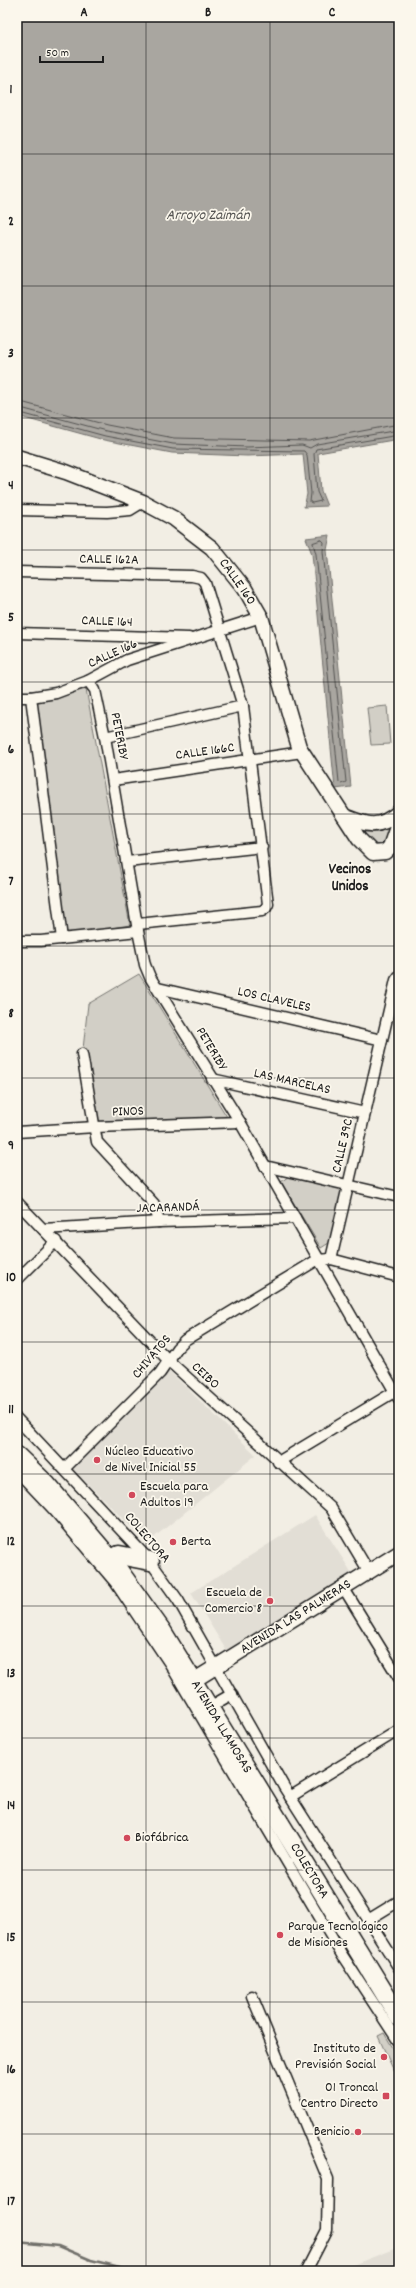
<svg xmlns="http://www.w3.org/2000/svg" width="416" height="2288" viewBox="0 0 416 2288" font-family="Dekko,sans-serif">
  <style>
    .built { fill: #e2ded5 }
    .green { fill: #d2cfc6; stroke: #777671 }
    .water { fill: #a9a6a0; stroke: #716f6b }
    .lines { fill: none; stroke-linecap: round; stroke-linejoin: round }
    .shore { stroke: #545351; stroke-width: 1 }
    .stream { stroke: #716f6b; stroke-width: 2.5 }
    .street-casing { stroke: #1c1c1c; stroke-width: 13 }
    .secondary-casing { stroke: #1c1c1c; stroke-width: 17 }
    .highway-casing { stroke: #1c1c1c; stroke-width: 21 }
    .street { stroke: #fbf7ec; stroke-width: 10 }
    .secondary { stroke: #fbf7ec; stroke-width: 14 }
    .highway { stroke: #fbf7ec; stroke-width: 18 }
    .grid { fill: none; stroke: #1c1c1c; stroke-width: 1; stroke-opacity: 0.55 }
    .poi-dot { fill: #d1495b; stroke: #fbf7ec; stroke-width: 1.5 }
    .labels { text-anchor: middle; dominant-baseline: central; stroke-width: 3.5; stroke-linejoin: round; paint-order: stroke }
    .street-label { font-size: 14px; fill: #1c1c1c; stroke: #fbf7ec }
    .poi-label { font-size: 14px; fill: #1c1c1c; stroke: #fbf7ec; text-anchor: start }
    .water-label { font-size: 15px; font-style: italic; fill: #545351; stroke: #fbf7ec }
    .neighbourhood-label { font-size: 15px; font-weight: bold; fill: #1c1c1c; stroke: #fbf7ec }
    .neatline { fill: none; stroke: #1c1c1c; stroke-width: 1.5 }
    .grid-label { font-size: 13px; text-anchor: middle; font-weight: bold; fill: #1c1c1c }
  </style>
  <rect width="100%" height="100%" fill="#f2eee4"/>
  <filter id="ink" filterUnits="userSpaceOnUse"><feTurbulence type="fractalNoise" baseFrequency=".025" numOctaves="2"/><feDisplacementMap in="SourceGraphic" scale="8" xChannelSelector="R" yChannelSelector="G"/><feConvolveMatrix kernelMatrix="1 2 1 2 8 2 1 2 1" color-interpolation-filters="sRGB"/></filter>
  <g filter="url(#ink)">
    <!-- built -->
    <g class="built">
      <polygon points="168,1370 256,1455 147,1543 72,1468"/>
      <polygon points="315,1515 353,1575 228,1653 191,1593"/>
      <polygon points="399,2247 399,2271 337,2271"/>
    </g>
    <!-- green -->
    <g class="green">
      <polygon points="86,689 130,925 74,934 66,932 35,702"/>
      <polygon points="387,706 390,744 371,745 367,708"/>
      <polygon points="388,828 390,829 384,843 380,847 371,846 362,832 379,832"/>
      <polygon points="139,974 227,1117 92,1122 82,1058 88,1004"/>
      <polygon points="289,1176 338,1187 343,1195 332,1241 321,1248 281,1182"/>
      <polygon points="384,2033 399,2058 399,2077 393,2069 378,2036"/>
    </g>
    <!-- water -->
    <g class="water">
      <polygon points="17,17 399,17 399,439 318,453 321,491 327,506 304,507 307,494 303,454 247,456 172,453 104,440 17,416"/>
      <polygon points="330,535 327,550 351,787 335,789 312,554 306,538"/>
    </g>
    <g class="lines">
      <!-- shore -->
      <g class="shore">
        <polyline points="17,401 107,425 174,438 309,441 399,424"/>
        <polyline points="17,407 106,431 173,444 247,447 302,445 310,448 317,444 399,430"/>
        <polyline points="17,412 105,436 173,449 304,451 307,455 311,493 310,502 312,503 321,501 317,492 314,454 316,449 399,435"/>
        <polygon points="322,540 324,542 323,551 346,782 341,784 339,782 316,554 313,543"/>
      </g>
      <!-- stream -->
      <polyline class="stream" points="17,2242 58,2246 91,2260 136,2271"/>
      <defs>
        <g id="street">
          <polyline points="17,510 107,512 130,510 143,502"/>
          <polyline points="17,572 192,576 201,578 205,583 243,706 268,904 266,908 262,911 138,924"/>
          <polyline points="17,633 189,638"/>
          <polyline points="88,681 95,690 105,737 138,931 145,965 150,977 240,1122 399,1399"/>
          <polyline points="17,697 31,697 56,693 88,681 127,660 261,617"/>
          <polyline points="31,697 62,939"/>
          <polyline points="105,737 243,706"/>
          <polyline points="113,780 302,752"/>
          <polyline points="127,862 262,847"/>
          <polyline points="17,941 41,941 138,931"/>
          <polyline points="158,988 382,1040"/>
          <polyline points="82,1054 97,1142 154,1204 159,1222"/>
          <polyline points="212,1079 365,1113"/>
          <polyline points="17,1132 95,1127 240,1122"/>
          <polyline points="265,1166 399,1197"/>
          <polyline points="17,1202 169,1361 331,1508 369,1572"/>
          <polyline points="43,1229 159,1222 295,1218"/>
          <polyline points="331,1259 396,980 399,976"/>
          <polyline points="17,1280 56,1241"/>
          <polyline points="17,1419 150,1561 178,1600 284,1787 399,1968"/>
          <polyline points="278,1462 399,1389"/>
          <polyline points="65,1468 160,1373 177,1348 185,1340 317,1260 331,1259 399,1277"/>
          <polyline points="17,1471 54,1510 115,1582 170,1664 342,1955 399,2042"/>
          <polyline points="343,1587 399,1678"/>
          <polyline points="206,1709 232,1694"/>
          <polyline points="290,1797 399,1730"/>
          <polyline points="368,1920 399,1901"/>
          <polyline points="252,1996 328,2179 327,2230 306,2271"/>
        </g>
        <g id="secondary">
          <polyline points="17,457 66,472 143,502 173,518 212,548 245,589 261,617 299,747 359,839 373,853 385,852 390,847 399,821"/>
          <path d="M344,816C367,825 378,830 399,812"/>
          <polyline points="193,1681 399,1553"/>
        </g>
        <g id="highway">
          <polyline points="17,1456 47,1485 112,1561 162,1631 399,2017"/>
          <polyline points="119,1555 150,1561"/>
        </g>
      </defs>
      <!-- street casing -->
      <use href="#street" class="street-casing"/>
      <!-- secondary casing -->
      <use href="#secondary" class="secondary-casing"/>
      <!-- highway casing -->
      <use href="#highway" class="highway-casing"/>
      <!-- street -->
      <use href="#street" class="street"/>
      <!-- secondary -->
      <use href="#secondary" class="secondary"/>
      <!-- highway -->
      <use href="#highway" class="highway"/>
    </g>
  </g>
  <!-- grid -->
  <path class="grid" d="M146,17V2271M270,17V2271M17,154H399M17,286H399M17,418H399M17,550H399M17,682H399M17,814H399M17,946H399M17,1078H399M17,1210H399M17,1342H399M17,1474H399M17,1606H399M17,1738H399M17,1870H399M17,2002H399M17,2134H399"/>
  <!-- markers -->
  <g class="poi-dot">
    <circle cx="97" cy="1460" r="4"/>
    <circle cx="132" cy="1495" r="4"/>
    <circle cx="173" cy="1542" r="4"/>
    <circle cx="270" cy="1601" r="4"/>
    <circle cx="127" cy="1838" r="4"/>
    <circle cx="280" cy="1935" r="4"/>
    <circle cx="384" cy="2057" r="4"/>
    <rect x="382" y="2092" width="8" height="8" rx="2"/>
    <circle cx="358" cy="2132" r="4"/>
  </g>
  <g class="labels">
    <!-- street labels -->
    <g class="street-label">
      <text transform="translate(109 560) rotate(1)">CALLE 162A</text>
      <text transform="translate(237 582) rotate(55)">CALLE 160</text>
      <text transform="translate(107 622) rotate(2)">CALLE 164</text>
      <text transform="translate(113 654) rotate(-24)">CALLE 166</text>
      <text transform="translate(119 736) rotate(79)">PETERIBY</text>
      <text transform="translate(205 752) rotate(-8)">CALLE 166C</text>
      <text transform="translate(274 1000) rotate(13)">LOS CLAVELES</text>
      <text transform="translate(211 1049) rotate(59)">PETERIBY</text>
      <text transform="translate(292 1082) rotate(13)">LAS MARCELAS</text>
      <text transform="translate(128 1112) rotate(-2)">PINOS</text>
      <text transform="translate(343 1146) rotate(-77)">CALLE 39C</text>
      <text transform="translate(168 1208) rotate(-2)">JACARANDÁ</text>
      <text transform="translate(152 1357) rotate(-50)">CHIVATOS</text>
      <text transform="translate(205 1376) rotate(43)">CEIBO</text>
      <text transform="translate(147 1538) rotate(49)">COLECTORA</text>
      <text transform="translate(296 1617) rotate(-32)">AVENIDA LAS PALMERAS</text>
      <text transform="translate(221 1727) rotate(59)">AVENIDA LLAMOSAS</text>
      <text transform="translate(309 1871) rotate(59)">COLECTORA</text>
    </g>
    <!-- poi labels -->
    <g class="poi-label">
      <text x="105" y="1452">Núcleo Educativo<tspan x="105" dy="16">de Nivel Inicial 55</tspan></text>
      <text x="140" y="1487">Escuela para<tspan x="140" dy="16">Adultos 19</tspan></text>
      <text x="181" y="1542">Berta</text>
      <text x="262" y="1593" text-anchor="end">Escuela de<tspan x="262" dy="16">Comercio 8</tspan></text>
      <text x="135" y="1838">Biofábrica</text>
      <text x="288" y="1927">Parque Tecnológico<tspan x="288" dy="16">de Misiones</tspan></text>
      <text x="376" y="2049" text-anchor="end">Instituto de<tspan x="376" dy="16">Previsión Social</tspan></text>
      <text x="378" y="2088" text-anchor="end">01 Troncal<tspan x="378" dy="16">Centro Directo</tspan></text>
      <text x="350" y="2132" text-anchor="end">Benicio</text>
    </g>
    <!-- water labels -->
    <g class="water-label">
      <text x="208" y="216">Arroyo Zaimán</text>
    </g>
    <!-- neighbourhood labels -->
    <g class="neighbourhood-label">
      <text x="350" y="870">Vecinos<tspan x="350" dy="17">Unidos</tspan></text>
    </g>
  </g>
  <!-- margin -->
  <rect width="416" height="2288" fill="none" stroke="#fbf7ec" stroke-width="44"/>
  <!-- scale -->
  <path d="M40 56v6h63v-6" fill="none" stroke="#1c1c1c" stroke-width="2"/>
  <text x="46" y="56" font-size="12" fill="#1c1c1c" stroke="#fbf7ec" stroke-width="3" paint-order="stroke">50 m</text>
  <rect x="22" y="22" width="372" height="2244" class="neatline"/>
  <g class="grid-label">
    <text x="84" y="16">A</text>
    <text x="208" y="16">B</text>
    <text x="332" y="16">C</text>
    <text x="11" y="93">1</text>
    <text x="11" y="225">2</text>
    <text x="11" y="357">3</text>
    <text x="11" y="489">4</text>
    <text x="11" y="621">5</text>
    <text x="11" y="753">6</text>
    <text x="11" y="885">7</text>
    <text x="11" y="1017">8</text>
    <text x="11" y="1149">9</text>
    <text x="11" y="1281">10</text>
    <text x="11" y="1413">11</text>
    <text x="11" y="1545">12</text>
    <text x="11" y="1677">13</text>
    <text x="11" y="1809">14</text>
    <text x="11" y="1941">15</text>
    <text x="11" y="2073">16</text>
    <text x="11" y="2205">17</text>
  </g>
</svg>
